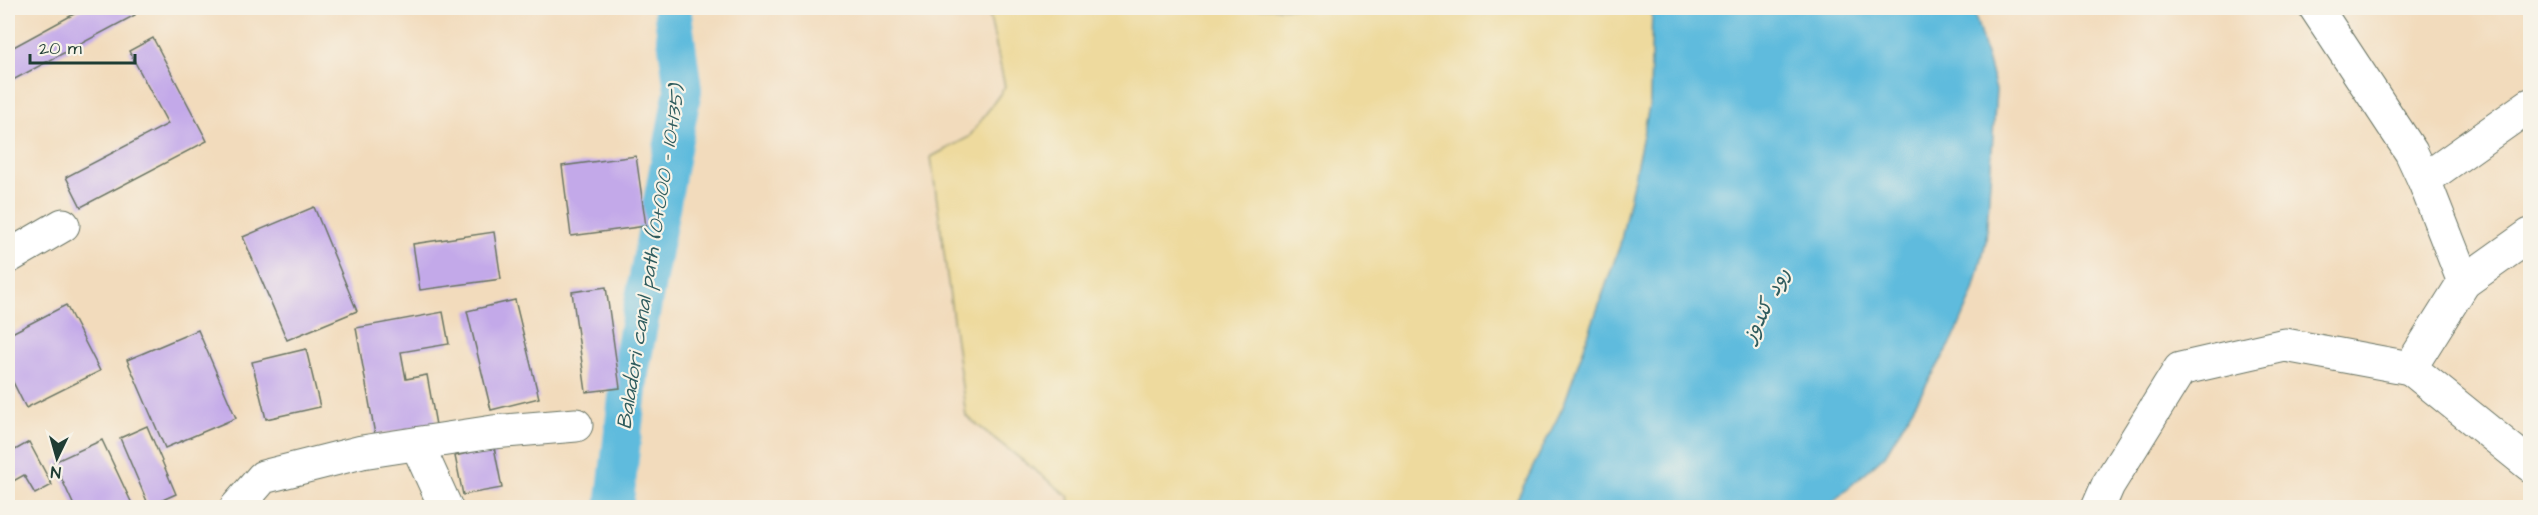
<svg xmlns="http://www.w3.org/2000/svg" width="2538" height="515" viewBox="0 0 2538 515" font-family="'Architects Daughter','Playpen Sans Arabic',sans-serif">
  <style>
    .sand { fill: #eeda9e; stroke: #868c69; stroke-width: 1.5 }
    .water { fill: #5fbbdd; stroke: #3f7c88; stroke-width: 1.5 }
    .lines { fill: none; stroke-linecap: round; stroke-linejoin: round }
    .canal { stroke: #5fbbdd; stroke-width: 38 }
    .building { fill: #c3a9e9 }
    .street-casing { stroke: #697464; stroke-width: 35 }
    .secondary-casing { stroke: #697464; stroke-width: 35 }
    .street { stroke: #fff; stroke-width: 33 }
    .secondary { stroke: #fff; stroke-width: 33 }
    .labels { text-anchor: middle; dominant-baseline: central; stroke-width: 4.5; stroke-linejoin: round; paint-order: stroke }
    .water-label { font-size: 21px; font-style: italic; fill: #2f5c5e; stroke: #f7f3e8 }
  </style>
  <rect width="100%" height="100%" fill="#f7f3e8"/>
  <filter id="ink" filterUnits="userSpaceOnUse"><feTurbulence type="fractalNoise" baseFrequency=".0167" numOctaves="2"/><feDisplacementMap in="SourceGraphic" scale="12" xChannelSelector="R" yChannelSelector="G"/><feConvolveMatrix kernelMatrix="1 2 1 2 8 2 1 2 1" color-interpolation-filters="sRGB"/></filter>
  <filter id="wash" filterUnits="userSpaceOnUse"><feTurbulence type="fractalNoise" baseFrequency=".008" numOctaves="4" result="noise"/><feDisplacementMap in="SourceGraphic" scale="24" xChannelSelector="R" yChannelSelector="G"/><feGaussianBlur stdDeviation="1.35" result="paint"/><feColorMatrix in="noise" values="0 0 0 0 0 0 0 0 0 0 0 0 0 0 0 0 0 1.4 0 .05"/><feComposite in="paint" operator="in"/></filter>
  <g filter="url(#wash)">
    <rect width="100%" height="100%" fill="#f2dbbc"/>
    <!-- sand -->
    <polygon class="sand" points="988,8 1652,8 1650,102 1620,245 1563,407 1513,507 1071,507 1069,497 966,416 931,157 969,137 1005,87"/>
    <!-- water -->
    <polygon class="water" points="1652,8 1973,8 1996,90 1986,241 1974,291 1953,340 1885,455 1827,507 1513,507 1563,407 1620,245 1650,102"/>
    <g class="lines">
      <!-- canal -->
      <polyline class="canal" points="614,508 630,373 683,90 672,8"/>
    </g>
    <g id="blocks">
      <!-- building -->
      <g class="building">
        <polygon points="85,8 131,8 135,15 13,80 8,69 8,50"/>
        <polygon points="153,38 207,141 81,207 66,177 168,124 129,51"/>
        <polygon points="636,156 646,226 571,236 562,166"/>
        <polygon points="314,207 357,311 287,340 243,237"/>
        <polygon points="494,232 501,279 420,290 413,244"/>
        <polygon points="606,287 620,388 586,392 572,292"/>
        <polygon points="515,300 539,398 491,410 467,311"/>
        <polygon points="66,305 100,371 26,408 8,372 8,335"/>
        <polygon points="443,312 449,344 401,352 406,379 427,375 436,425 375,435 356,328"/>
        <polygon points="198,330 236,418 165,448 127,360"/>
        <polygon points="306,349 320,407 266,419 252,362"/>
        <polygon points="147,426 176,494 149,506 120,438"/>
        <polygon points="102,440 134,508 75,508 54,462"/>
        <polygon points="29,442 52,485 35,494 24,475 8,484 8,454"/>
        <polygon points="494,447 502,488 463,495 455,456"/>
      </g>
    </g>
  </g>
  <g filter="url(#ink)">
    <use href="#blocks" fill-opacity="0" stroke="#697464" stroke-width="1.5"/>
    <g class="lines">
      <defs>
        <g id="street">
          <polyline points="2424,180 2530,105"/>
          <polyline points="8,257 63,225"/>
          <polyline points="2464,282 2530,235"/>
          <polyline points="2410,368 2530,465"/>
          <polyline points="417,444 446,508"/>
          <polyline points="236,508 263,477 362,452 493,432 576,425"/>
        </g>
        <polyline id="secondary" points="2098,508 2108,485 2180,369 2285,345 2410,368 2464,282 2424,180 2411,152 2316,8"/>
      </defs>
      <!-- street casing -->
      <use href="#street" class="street-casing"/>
      <!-- secondary casing -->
      <use href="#secondary" class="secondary-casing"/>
      <!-- street -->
      <use href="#street" class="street"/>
      <!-- secondary -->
      <use href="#secondary" class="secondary"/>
    </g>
  </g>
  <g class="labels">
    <!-- water labels -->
    <g class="water-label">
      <text transform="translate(651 257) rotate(-81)">Baladori canal path (0+000 - 10+135)</text>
      <text transform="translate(1766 305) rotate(-63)">رود کندوز</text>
    </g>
  </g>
  <!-- margin -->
  <rect width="2538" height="515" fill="none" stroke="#f7f3e8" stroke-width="30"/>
  <!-- north arrow -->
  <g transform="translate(57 458) rotate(185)" stroke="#f7f3e8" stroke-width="4.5" paint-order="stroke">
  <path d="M0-4.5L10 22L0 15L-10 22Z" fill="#1f3d34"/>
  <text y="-9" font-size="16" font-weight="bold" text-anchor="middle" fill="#1f3d34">N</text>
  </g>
  <!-- scale -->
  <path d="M30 54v9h105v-9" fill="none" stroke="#1f3d34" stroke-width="3"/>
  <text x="39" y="54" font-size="18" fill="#1f3d34" stroke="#f7f3e8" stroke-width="4.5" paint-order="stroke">20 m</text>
</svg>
